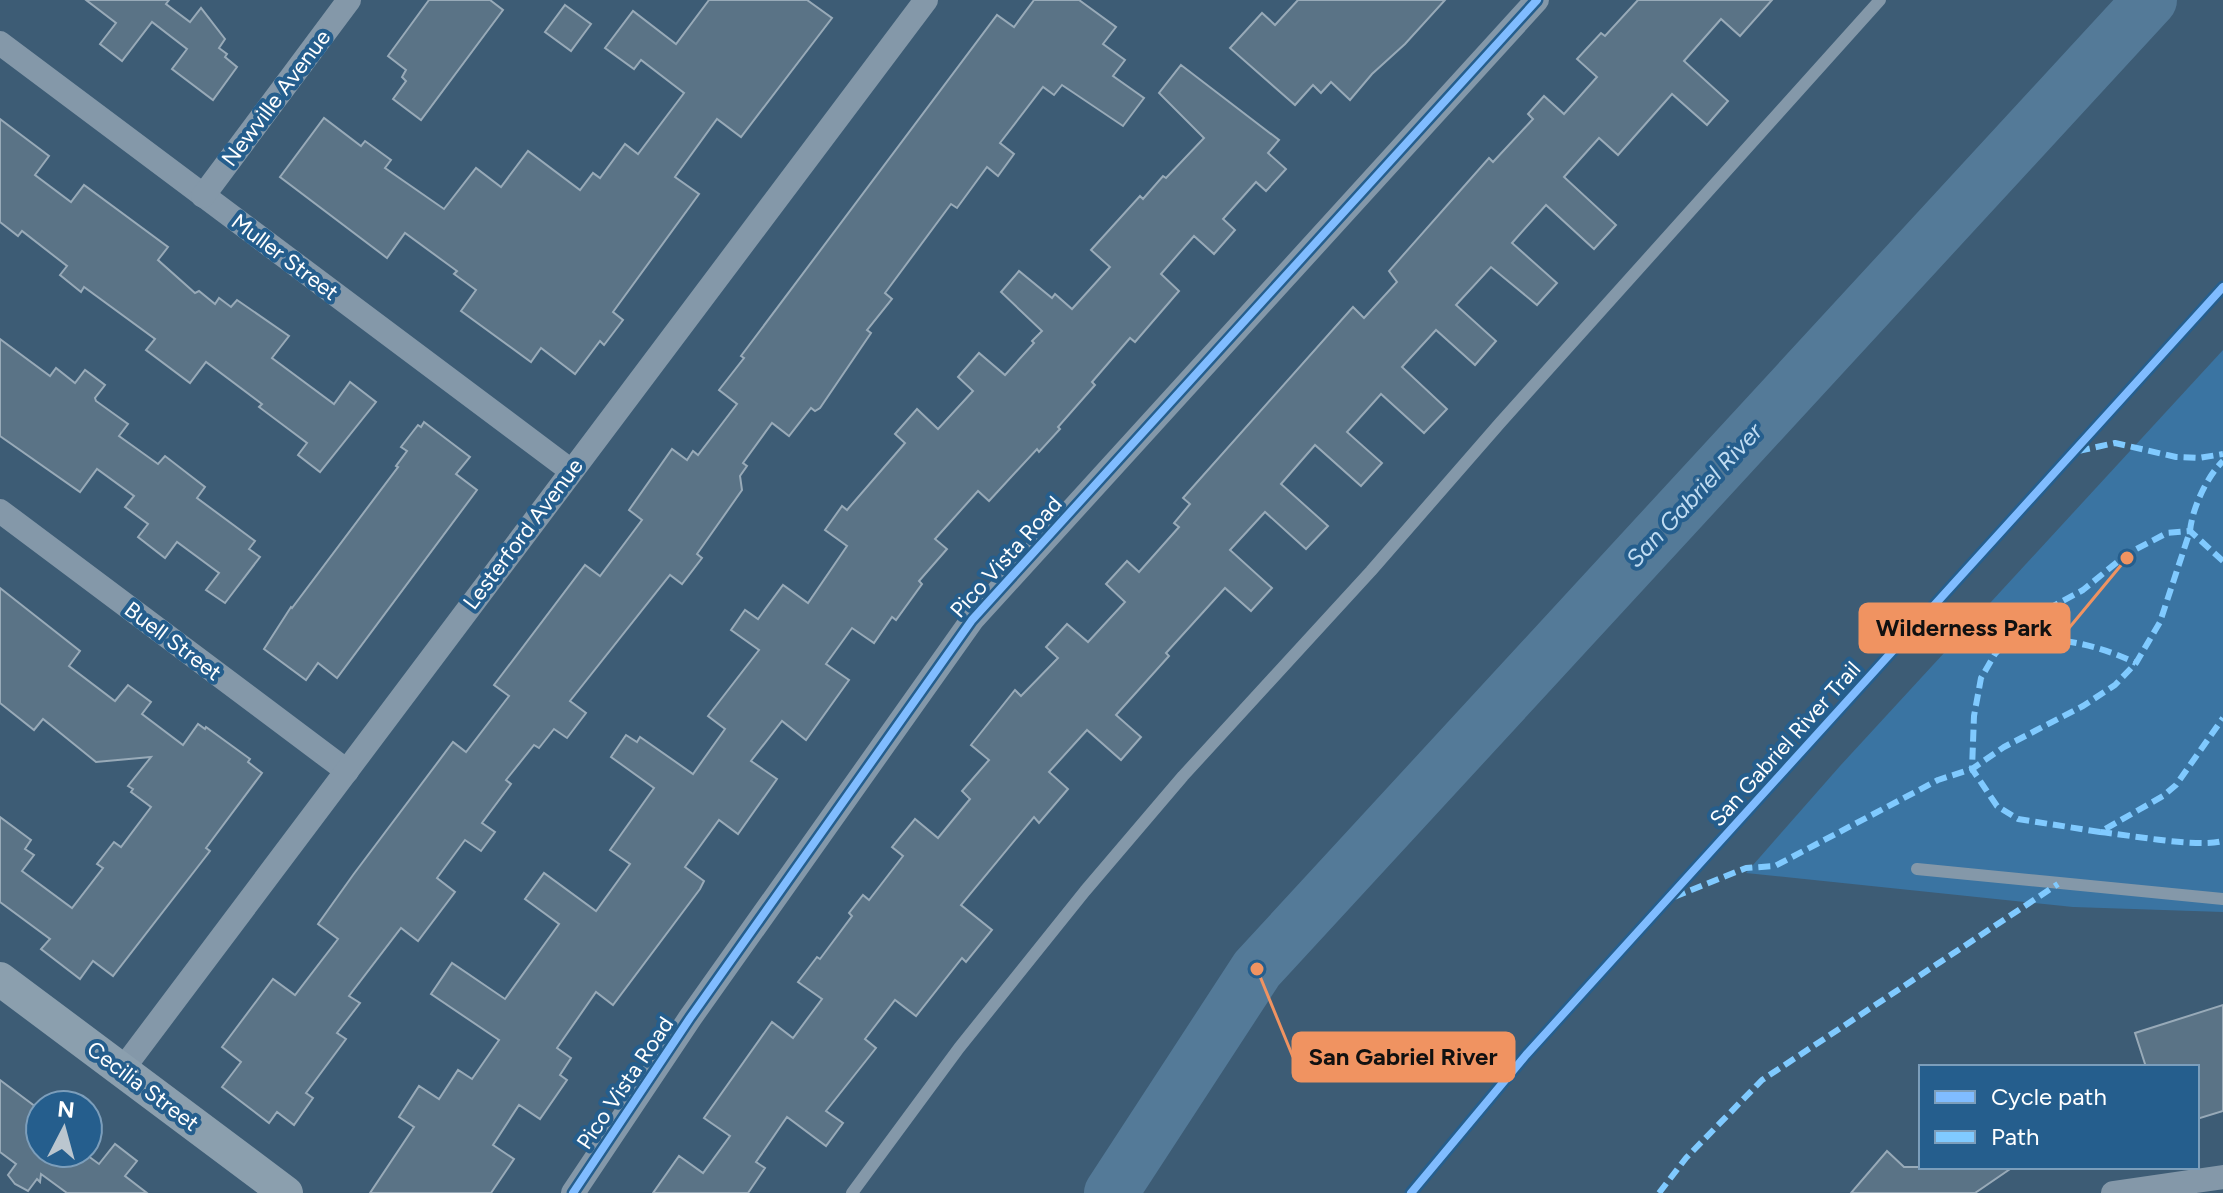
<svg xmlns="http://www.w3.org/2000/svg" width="2223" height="1193" viewBox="0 0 2223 1193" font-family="Figtree,sans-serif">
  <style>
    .green { fill: #3a74a2 }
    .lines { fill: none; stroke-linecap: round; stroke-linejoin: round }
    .river { stroke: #547a98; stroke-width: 54 }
    .building { fill: #5a7386; stroke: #98aab8; stroke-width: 2 }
    .lane { stroke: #8498a9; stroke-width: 12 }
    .street { stroke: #8498a9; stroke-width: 24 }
    .secondary { stroke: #8b9fae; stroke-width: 34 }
    .quiet { stroke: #80caff; stroke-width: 6; stroke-dasharray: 12 6; stroke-linecap: butt }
    .cycleway-casing { stroke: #255e8d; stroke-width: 13 }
    .cycleway { stroke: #80bcff; stroke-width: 8 }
    .labels { text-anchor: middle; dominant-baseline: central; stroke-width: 8; stroke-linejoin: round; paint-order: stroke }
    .street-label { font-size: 22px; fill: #fff; stroke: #255e8d }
    .water-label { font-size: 24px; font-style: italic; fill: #c0dcf2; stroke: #255e8d }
    .leader { fill: none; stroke: #f09361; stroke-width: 3 }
    .callout-dot { fill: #f09361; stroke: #255e8d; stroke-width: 3 }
    .callout { fill: #f09361; stroke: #f09361; stroke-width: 3 }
    .callout-label { font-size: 24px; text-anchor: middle; font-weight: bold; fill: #111 }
  </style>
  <rect width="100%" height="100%" fill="#3d5c75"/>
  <!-- green -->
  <polygon class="green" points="2223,350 2223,912 2073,907 1746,873 1840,766"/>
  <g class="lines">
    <!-- river -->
    <polyline class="river" points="1111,1193 1257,969 2150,0"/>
  </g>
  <!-- building -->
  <g class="building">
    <polygon points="86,0 169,0 166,4 190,22 201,8 225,39 219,48 227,54 225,57 237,67 213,100 172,69 187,49 152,22 122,61 100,44 116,23"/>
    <polygon points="429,0 490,0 503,10 421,120 393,99 406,81 402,77 406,70 388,56"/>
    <polygon points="709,0 807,0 832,18 741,137 717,119 675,177 699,194 613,312 623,320 604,345 600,341 575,374 541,348 531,362 461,311 476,290 454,274 457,271 405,233 387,258 280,177 324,118 361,146 365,141 391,160 385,168 444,209 476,168 501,187 528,151 580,190 593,173 600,178 625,144 638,154 684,93 641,60 634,69 605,48 633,11 676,44"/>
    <polygon points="1034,0 1079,0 1116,27 1103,44 1125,60 1113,76 1144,98 1123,126 1062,85 1054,95 1043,87 1000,143 1014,154 998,176 987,167 957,208 951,204 885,293 892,299 867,330 871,333 820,408 815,411 811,408 789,436 772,423 743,463 747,466 740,476 742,490 697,554 702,558 682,584 670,575 570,701 586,713 567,738 554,729 539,748 534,745 506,780 511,784 482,823 495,832 481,851 465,840 437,878 455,892 418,941 401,928 349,996 360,1003 337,1033 346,1039 306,1093 313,1098 294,1125 277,1112 269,1123 222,1087 241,1062 222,1047 273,979 295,995 338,939 318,924 353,875 453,742 466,752 509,696 494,685 585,565 600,576 642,520 629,510 672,449 687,460 693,451 698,455 737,404 719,390 744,358 741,356 997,15 1014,27"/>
    <polygon points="1298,0 1445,0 1405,44 1372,74 1350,100 1331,82 1321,93 1313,85 1295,105 1230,48 1262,13 1275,25"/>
    <polygon points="1638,0 1772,0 1740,36 1721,19 1684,61 1728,101 1707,125 1672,94 1618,155 1599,138 1564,177 1616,225 1594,249 1546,205 1512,243 1557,283 1537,305 1491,267 1456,305 1496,341 1475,365 1436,330 1402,367 1447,409 1424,433 1381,394 1347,432 1382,463 1361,486 1315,445 1281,484 1328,526 1306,549 1265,512 1230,550 1272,588 1251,611 1225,588 1166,653 1169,656 1116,715 1141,737 1121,760 1087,730 1049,772 1068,789 1039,823 1034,817 961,905 992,930 966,962 962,958 916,1016 895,1000 865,1039 876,1048 826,1111 843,1123 826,1146 787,1117 756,1162 765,1168 748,1193 653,1193 679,1156 703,1173 730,1136 704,1118 772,1022 793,1038 822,999 798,982 817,957 820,959 852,916 849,913 863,895 869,900 903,856 892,847 915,819 938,838 970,799 962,791 989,760 971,745 1015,690 1021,696 1058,658 1046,647 1067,624 1088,642 1125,602 1106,584 1127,561 1139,572 1179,527 1174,523 1190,504 1183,498 1353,307 1364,318 1397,282 1389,271 1489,158 1493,162 1533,119 1528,114 1544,96 1564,114 1597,77 1577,59 1601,33 1605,36"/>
    <polygon points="565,5 591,24 571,51 545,32"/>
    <polygon points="1181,65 1279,140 1268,153 1286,169 1266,191 1256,182 1223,219 1235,230 1214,254 1194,236 1161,274 1179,291 1135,342 1130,338 1092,382 1095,385 1058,427 1060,429 1039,452 1037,449 989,501 978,491 935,539 947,549 919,581 922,584 896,620 892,617 874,643 852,628 826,664 849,680 806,740 782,721 751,761 777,779 738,834 719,820 685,867 704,881 700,889 613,1005 596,992 557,1048 571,1058 560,1075 567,1080 540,1119 519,1105 493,1145 514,1159 491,1193 370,1193 414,1127 399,1117 419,1086 439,1099 458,1070 472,1079 499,1040 431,994 452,963 505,999 559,924 525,899 544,873 596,911 630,864 610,850 654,788 611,757 626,735 637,742 640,737 693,774 725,729 708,716 759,650 731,630 745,610 758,619 783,585 808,603 847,546 825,530 842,506 847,510 905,443 895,434 917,409 938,429 973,391 958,377 979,353 1005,375 1034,343 1032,341 1042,331 1001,292 1019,271 1052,298 1055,294 1072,309 1110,267 1091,250 1140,196 1143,199 1163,176 1166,178 1204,138 1159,93"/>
    <polygon points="0,119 49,156 35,175 71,202 84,185 168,247 158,260 195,293 199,291 215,304 219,298 231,307 237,300 289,336 272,358 334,404 350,382 376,402 320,472 298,455 307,443 259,407 262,404 206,362 190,383 146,350 155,339 84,287 81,292 60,275 67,266 22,231 18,236 0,222"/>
    <polygon points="0,339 50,376 56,368 75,383 85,370 105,385 95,398 96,401 128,424 119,436 158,464 165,456 205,487 197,498 255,541 249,549 260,557 225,603 206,590 219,573 177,542 165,558 138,537 148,524 125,507 134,496 97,469 80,492 0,436"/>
    <polygon points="424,422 470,457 456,474 477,490 337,678 318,663 306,680 264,649 291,607 292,608 398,467 396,466 407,451 401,447 418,425 421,427"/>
    <polygon points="0,588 80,651 69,666 115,701 128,685 151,702 142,714 183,745 198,724 205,729 206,727 250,759 248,762 262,773 206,848 210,851 113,976 93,961 80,979 41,949 50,939 0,902 0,817 31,840 25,849 34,855 22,871 72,908 103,868 97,864 114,842 121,847 151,807 131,792 133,789 128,786 151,757 96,762 43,719 34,730 0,703"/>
    <polygon points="2223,1005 2223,1111 2197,1119 2197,1067 2146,1067 2135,1033"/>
    <polygon points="0,1080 40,1110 40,1153 84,1153 99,1164 115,1144 137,1161 125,1176 147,1193 67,1193 41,1174 40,1182 37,1179 28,1191 15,1184 8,1175 16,1164 0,1152"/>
    <polygon points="1887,1151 1904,1167 2013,1167 1975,1193 1851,1193"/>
  </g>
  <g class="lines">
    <!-- lane -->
    <g class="lane">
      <polyline points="1917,869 2223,899"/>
      <polyline points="852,1193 959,1048 1085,891 1183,776 1371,571 1500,423 1880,0"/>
    </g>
    <!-- street -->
    <g class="street">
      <polyline points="0,43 570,470"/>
      <polyline points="203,196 349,0"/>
      <polyline points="0,511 347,771"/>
      <polyline points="122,1070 926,0"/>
      <polyline points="573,1193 690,1018 972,620 1537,0"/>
      <polyline points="2113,1193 2223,1177"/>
    </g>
    <!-- secondary -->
    <polyline class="secondary" points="0,979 286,1193"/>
    <!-- quiet -->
    <g class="quiet">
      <polyline points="2078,451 2115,443 2176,457 2199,458 2223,454"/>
      <polyline points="2223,561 2190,531 2167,533 2127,554 2083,590 2029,619 2011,636 1995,654 1981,678 1974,716 1972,769 1997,806 2018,819 2100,832 2163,796 2176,785 2223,718"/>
      <path d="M2011,636C2059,639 2092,642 2136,663"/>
      <path d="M2100,832C2129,835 2198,848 2223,841"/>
      <path d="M1674,897L1746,868L1775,866L1938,780L1972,769L2004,747L2083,706L2115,685L2136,663L2160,622L2190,531C2192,509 2207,476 2223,461"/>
      <polyline points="1659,1193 1686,1158 1762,1080 2058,884"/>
    </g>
    <defs>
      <g id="cycleway">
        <polyline points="573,1193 690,1018 972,620 1537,0"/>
        <polyline points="1411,1193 1526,1055 2223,287"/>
      </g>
    </defs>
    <!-- cycleway casing -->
    <use href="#cycleway" class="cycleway-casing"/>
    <!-- cycleway -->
    <use href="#cycleway" class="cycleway"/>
  </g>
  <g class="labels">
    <!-- street labels -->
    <g class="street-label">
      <text transform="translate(276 98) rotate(-53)">Newville Avenue</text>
      <text transform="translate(285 257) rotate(37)">Muller Street</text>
      <text transform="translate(523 534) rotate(-53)">Lesterford Avenue</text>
      <text transform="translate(1006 557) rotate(-48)">Pico Vista Road</text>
      <text transform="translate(173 641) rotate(37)">Buell Street</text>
      <text transform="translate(1785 744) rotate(-48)">San Gabriel River Trail</text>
      <text transform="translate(625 1083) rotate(-56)">Pico Vista Road</text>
      <text transform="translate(143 1086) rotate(37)">Cecilia Street</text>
    </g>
    <!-- water labels -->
    <g class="water-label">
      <text transform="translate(1694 495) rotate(-47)">San Gabriel River</text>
    </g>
  </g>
  <!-- callouts -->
  <path class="leader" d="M2127 558L2069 628M1257 969L1293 1057"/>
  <g class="callout-dot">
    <circle cx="2127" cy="558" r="8"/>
    <circle cx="1257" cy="969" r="8"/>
  </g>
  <g class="callout">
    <rect x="1860" y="604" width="209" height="48" rx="8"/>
    <rect x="1293" y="1033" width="221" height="48" rx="8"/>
  </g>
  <g class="callout-label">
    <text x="1964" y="636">Wilderness Park</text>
    <text x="1403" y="1065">San Gabriel River</text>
  </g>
  <!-- legend -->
  <rect x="1919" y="1065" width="280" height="104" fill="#255e8d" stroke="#7c9ebb" stroke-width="2"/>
  <rect x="1935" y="1091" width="40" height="12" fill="#80bcff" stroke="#7c9ebb" stroke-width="2"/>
  <text x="1991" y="1105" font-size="24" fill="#ffffff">Cycle path</text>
  <rect x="1935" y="1131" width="40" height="12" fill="#80caff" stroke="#7c9ebb" stroke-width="2"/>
  <text x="1991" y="1145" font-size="24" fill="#ffffff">Path</text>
  <!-- north arrow -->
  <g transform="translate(64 1129) rotate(6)"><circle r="38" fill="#255e8d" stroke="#7c9ebb" stroke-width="2"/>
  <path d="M0-6L14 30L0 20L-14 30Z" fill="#bbc6cf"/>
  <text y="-12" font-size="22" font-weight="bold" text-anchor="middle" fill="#ffffff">N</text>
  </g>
</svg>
